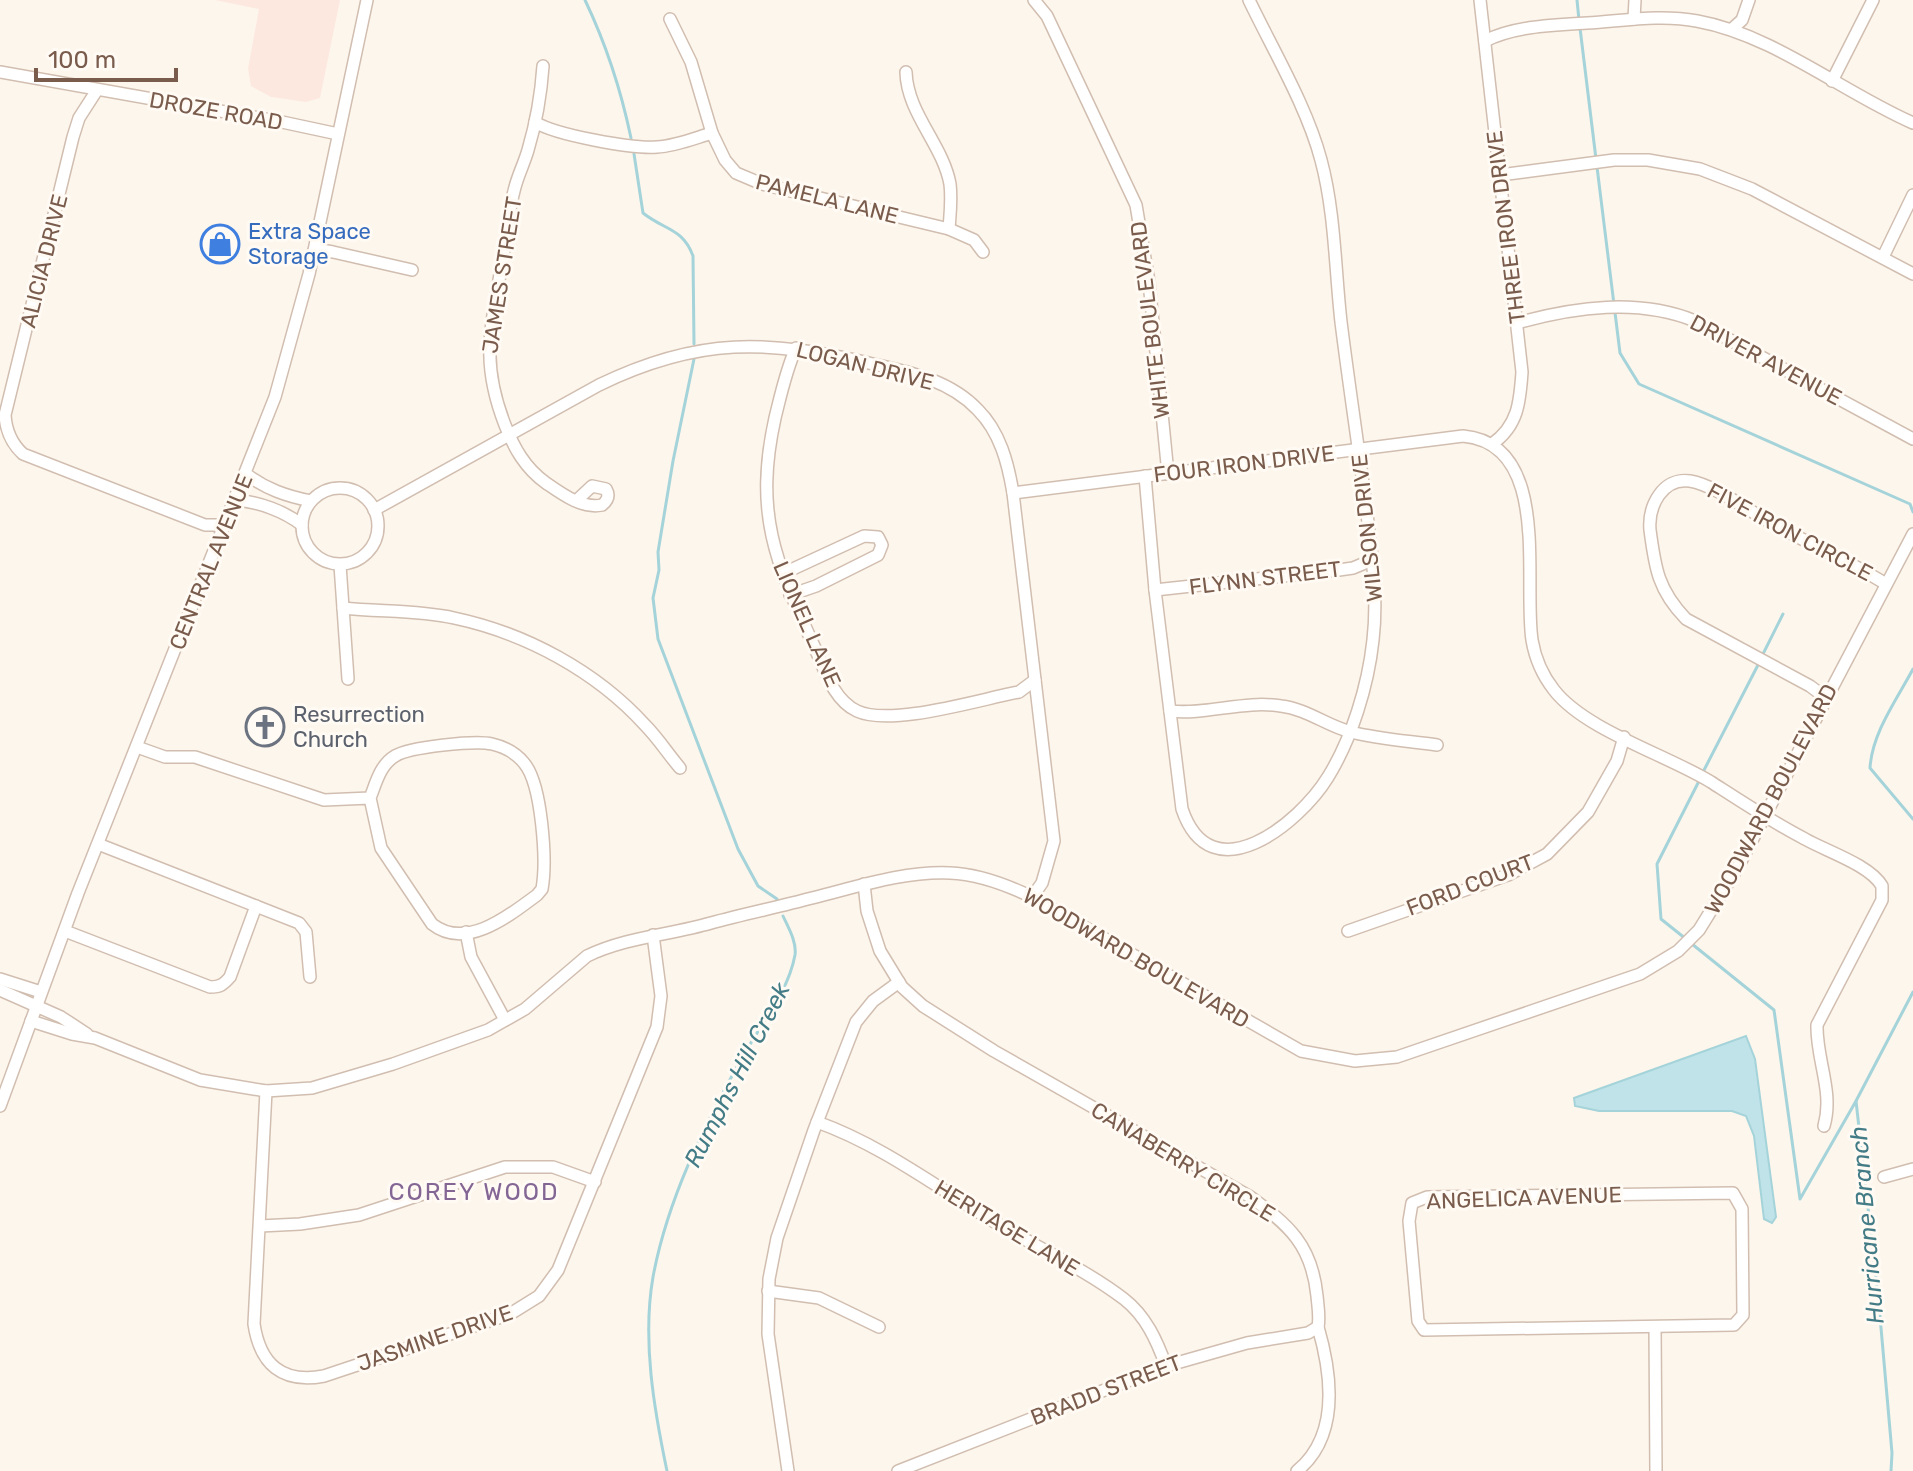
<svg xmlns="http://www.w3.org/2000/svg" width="1913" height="1471" viewBox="0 0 1913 1471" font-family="Rubik,sans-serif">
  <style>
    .commercial { fill: #fde8e0 }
    .water { fill: #bfe3e8; stroke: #a5d3da; stroke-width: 2 }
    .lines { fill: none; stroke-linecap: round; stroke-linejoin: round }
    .stream { stroke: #a5d3da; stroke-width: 3 }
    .minor-casing { stroke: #d1beb0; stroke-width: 14 }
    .minor { stroke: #fff; stroke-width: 11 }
    .labels { text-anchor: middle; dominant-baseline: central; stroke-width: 6; stroke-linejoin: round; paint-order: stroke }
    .street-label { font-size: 22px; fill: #7a5c4d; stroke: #fffaf3 }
    .shop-label { font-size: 22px; fill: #366cbe; stroke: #fffaf3; text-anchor: start }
    .worship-label { font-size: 22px; fill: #5b616d; stroke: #fffaf3; text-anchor: start }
    .water-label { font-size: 24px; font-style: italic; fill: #437c86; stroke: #fffaf3 }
    .neighbourhood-label { font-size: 24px; letter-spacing: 2px; fill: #846695; stroke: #fffaf3 }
  </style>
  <rect width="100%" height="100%" fill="#fdf6ec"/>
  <!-- commercial -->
  <polygon class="commercial" points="215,0 340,0 320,98 306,102 271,97 251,86 248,69 259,9"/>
  <!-- water -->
  <polygon class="water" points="1746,1036 1755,1059 1776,1217 1772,1223 1764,1219 1754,1136 1746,1116 1732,1111 1599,1111 1575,1106 1574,1098"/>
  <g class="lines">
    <!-- stream -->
    <g class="stream">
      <path d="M585,0C606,44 621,90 631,138"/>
      <polyline points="1577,0 1579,20"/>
      <polyline points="1580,28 1596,159"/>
      <path d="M634,154L643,213C664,230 683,228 693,256L694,344"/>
      <polyline points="1597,167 1620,353 1639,384 1910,504 1913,512"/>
      <polyline points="694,359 673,461 658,552 659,570 653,598 658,639 738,849 758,886 777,899"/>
      <polyline points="1762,656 1783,614"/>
      <path d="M1913,669C1897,699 1872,733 1870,768L1913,819"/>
      <polyline points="1702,774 1759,663"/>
      <polyline points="1686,939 1661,919 1657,864 1699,781"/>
      <polyline points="1692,944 1774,1010 1800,1199 1856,1101 1913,992"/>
      <polyline points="1856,1101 1879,1305 1892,1453 1891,1471"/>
      <path d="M667,1471C654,1409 642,1340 653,1277C667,1201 704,1125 742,1058C760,1025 788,993 795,955C797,942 788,927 783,916"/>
    </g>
    <defs>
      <g id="minor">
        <polyline points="1034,0 1047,16 1136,205 1149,282 1168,474"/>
        <path d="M1480,0L1522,372C1520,402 1518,426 1492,444"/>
        <polyline points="670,19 691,62 712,133 725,160 736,173 762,184 949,229 974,240 983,252"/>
        <polyline points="1634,19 1635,0"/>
        <polyline points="1732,29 1742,20 1749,0"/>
        <path d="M1485,41C1514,26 1554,25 1587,23C1623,21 1660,14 1697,21C1774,35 1842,92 1913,123"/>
        <path d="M543,66C541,95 536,123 528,150C524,164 517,177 514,191C508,214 506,239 502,263C491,328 480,361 505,425C514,448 525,468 546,483C562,494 582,509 602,505C607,501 610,496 606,489L592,486L576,501"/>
        <polyline points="0,72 282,122 338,134"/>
        <path d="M906,72C907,113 943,145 950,184C952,199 950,214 949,229"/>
        <polyline points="1832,81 1873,0"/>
        <path d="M97,90L79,118L73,137L5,415C6,431 12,444 23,454L205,525H226"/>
        <path d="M535,122C555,135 633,149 657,147C676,146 695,138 712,133"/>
        <polyline points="1500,175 1614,160 1648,160 1700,169 1752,189 1913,274"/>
        <polyline points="312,254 321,250 333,252 412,270"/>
        <polyline points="1883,257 1913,195"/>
        <path d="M1517,323C1575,307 1638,298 1695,321L1913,439"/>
        <path d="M796,348C786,370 781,394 775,418C754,513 775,561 814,646C824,668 833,700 857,711C891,727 981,699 1019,692L1035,680"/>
        <path d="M246,474C266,489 286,496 311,501"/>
        <path d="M1145,476L1155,590L1182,809C1211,895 1299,824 1328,777C1352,738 1368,686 1373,640C1378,598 1372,556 1367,514C1359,450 1349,386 1341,322C1335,269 1335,212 1321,160C1307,107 1273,50 1249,0"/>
        <circle cx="340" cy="526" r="38"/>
        <path d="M1013,493L1463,436C1552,444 1523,580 1532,640C1535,658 1543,676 1554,690C1585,730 1667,755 1711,782C1742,802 1772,822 1805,839C1826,851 1870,865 1882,886V900L1817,1025C1816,1059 1834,1092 1824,1126"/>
        <path d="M236,500C259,502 284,511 302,525"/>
        <path d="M374,510L599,385C700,336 767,340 873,364C911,372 951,381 978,410C1000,432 1008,463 1013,493L1054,841L1042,883L1032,897"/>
        <polyline points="340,565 348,679"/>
        <polyline points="782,574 864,536 878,537 882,545 878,555 816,586 790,595"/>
        <polyline points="1155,590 1339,570 1353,568 1372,560"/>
        <path d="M343,608C380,612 418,610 454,618C525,633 596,671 645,725C658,738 668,754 680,768"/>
        <path d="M1826,698L1810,686L1686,619C1658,590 1655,568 1650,530C1648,507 1662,477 1690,481C1713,485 1742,506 1761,517C1802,541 1846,559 1886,584"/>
        <path d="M1170,711C1207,715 1244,700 1281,706C1307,709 1327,726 1351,732C1378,739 1409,741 1437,745"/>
        <path d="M137,747L165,757H195L324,800L370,798C376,783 380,765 395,756C409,747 476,740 492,744C505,747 516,753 524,763C542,784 547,861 542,889L537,895C510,915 466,951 432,924L381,848L370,798"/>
        <polyline points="98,844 299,923 306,932 310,977"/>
        <path d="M864,884L867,911L880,951L902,987L923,1006L994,1051L1249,1196C1289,1225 1312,1245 1317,1296C1318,1307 1320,1317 1318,1327C1332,1375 1340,1436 1297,1471"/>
        <path d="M65,931L210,987C220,987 223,985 230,977L256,906"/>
        <polyline points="1348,931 1508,875 1547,854 1588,812 1617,761 1624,737"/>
        <polyline points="466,932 471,957 505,1020"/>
        <polyline points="0,979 41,992"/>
        <polyline points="0,990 61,1017 87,1034"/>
        <path d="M31,1021L72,1034L95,1038L200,1080L266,1091L312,1088L393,1064L488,1030L525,1009L587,956C626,937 670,935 711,923C744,914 778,907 812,898C857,887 903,871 950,873C979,874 1007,885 1032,897L1301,1051L1355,1061L1397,1057L1640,974L1678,951L1699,930L1738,867L1913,534"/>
        <path d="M266,1091L254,1324C260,1364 282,1384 324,1376L510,1314L539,1296L558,1270L657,1027L661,996L653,935"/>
        <polyline points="0,1106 78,893 275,397 309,274 367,0"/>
        <path d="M817,1122C882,1145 939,1189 998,1224C1040,1249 1086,1270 1124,1299C1146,1316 1157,1341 1166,1366"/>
        <polyline points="1884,1177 1913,1169"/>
        <polygon points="1733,1193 1742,1209 1743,1315 1734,1325 1424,1330 1418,1321 1409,1221 1412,1203 1427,1197"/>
        <polyline points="260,1226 300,1224 359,1215 505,1167 553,1167 595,1182"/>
        <polyline points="768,1291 819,1298 879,1327"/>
        <polyline points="1655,1327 1656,1471"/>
        <polyline points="788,1471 768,1334 769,1279 777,1238 814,1130 856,1022 873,1001 899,982"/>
        <polyline points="898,1471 1166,1366 1247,1343 1308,1333 1318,1327"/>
      </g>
    </defs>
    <!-- minor casing -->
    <use href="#minor" class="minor-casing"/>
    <!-- minor -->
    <use href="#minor" class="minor"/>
  </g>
  <!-- icons -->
  <defs>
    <symbol id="shop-ring" viewBox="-11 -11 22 22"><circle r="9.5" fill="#fffaf3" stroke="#3f7fe0" stroke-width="1.5"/><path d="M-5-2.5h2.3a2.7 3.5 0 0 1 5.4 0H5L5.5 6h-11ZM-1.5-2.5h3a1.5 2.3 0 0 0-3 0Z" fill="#3f7fe0"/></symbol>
    <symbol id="church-ring" viewBox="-11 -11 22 22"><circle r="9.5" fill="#fffaf3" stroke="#6b7280" stroke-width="1.5"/><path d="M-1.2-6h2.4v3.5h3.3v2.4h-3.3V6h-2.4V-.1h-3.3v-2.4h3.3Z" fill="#6b7280"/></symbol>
  </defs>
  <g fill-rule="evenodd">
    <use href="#shop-ring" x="198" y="222" width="44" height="44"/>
    <use href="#church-ring" x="243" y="705" width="44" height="44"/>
  </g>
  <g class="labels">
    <!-- street labels -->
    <g class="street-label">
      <text transform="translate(216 111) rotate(10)">DROZE ROAD</text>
      <text transform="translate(827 199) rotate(14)">PAMELA LANE</text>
      <text transform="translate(1506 227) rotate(-97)">THREE IRON DRIVE</text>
      <text transform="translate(44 261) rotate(-76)">ALICIA DRIVE</text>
      <text transform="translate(502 275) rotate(-81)">JAMES STREET</text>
      <text transform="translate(1150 320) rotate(-97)">WHITE BOULEVARD</text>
      <text transform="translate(1766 360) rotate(28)">DRIVER AVENUE</text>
      <text transform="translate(865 366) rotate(14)">LOGAN DRIVE</text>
      <text transform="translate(1244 464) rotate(-7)">FOUR IRON DRIVE</text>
      <text transform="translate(1367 528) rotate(-96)">WILSON DRIVE</text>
      <text transform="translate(1790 532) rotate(28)">FIVE IRON CIRCLE</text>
      <text transform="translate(211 562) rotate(-68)">CENTRAL AVENUE</text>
      <text transform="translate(1265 578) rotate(-7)">FLYNN STREET</text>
      <text transform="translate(807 624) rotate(66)">LIONEL LANE</text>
      <text transform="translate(1771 799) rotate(-62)">WOODWARD BOULEVARD</text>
      <text transform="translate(1470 885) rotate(-21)">FORD COURT</text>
      <text transform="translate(1136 958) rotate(30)">WOODWARD BOULEVARD</text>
      <text transform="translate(1183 1162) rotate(31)">CANABERRY CIRCLE</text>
      <text transform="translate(1524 1198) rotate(-2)">ANGELICA AVENUE</text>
      <text transform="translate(1007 1228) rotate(31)">HERITAGE LANE</text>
      <text transform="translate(435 1338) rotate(-19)">JASMINE DRIVE</text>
      <text transform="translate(1106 1390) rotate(-21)">BRADD STREET</text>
    </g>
    <!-- shop labels -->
    <g class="shop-label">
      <text x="248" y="231">Extra Space<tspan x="248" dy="25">Storage</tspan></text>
    </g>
    <!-- worship labels -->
    <g class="worship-label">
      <text x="293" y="714">Resurrection<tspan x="293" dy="25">Church</tspan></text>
    </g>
    <!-- water labels -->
    <g class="water-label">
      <text transform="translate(737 1075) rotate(-63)">Rumphs Hill Creek</text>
      <text transform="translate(1867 1225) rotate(-95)">Hurricane Branch</text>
    </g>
    <!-- neighbourhood labels -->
    <g class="neighbourhood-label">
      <text x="474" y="1192">COREY WOOD</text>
    </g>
  </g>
  <!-- scale -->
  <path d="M36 68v12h140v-12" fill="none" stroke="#7a5c4d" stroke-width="4"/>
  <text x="48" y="68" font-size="24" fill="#7a5c4d" stroke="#fffaf3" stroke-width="6" paint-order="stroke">100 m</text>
</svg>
